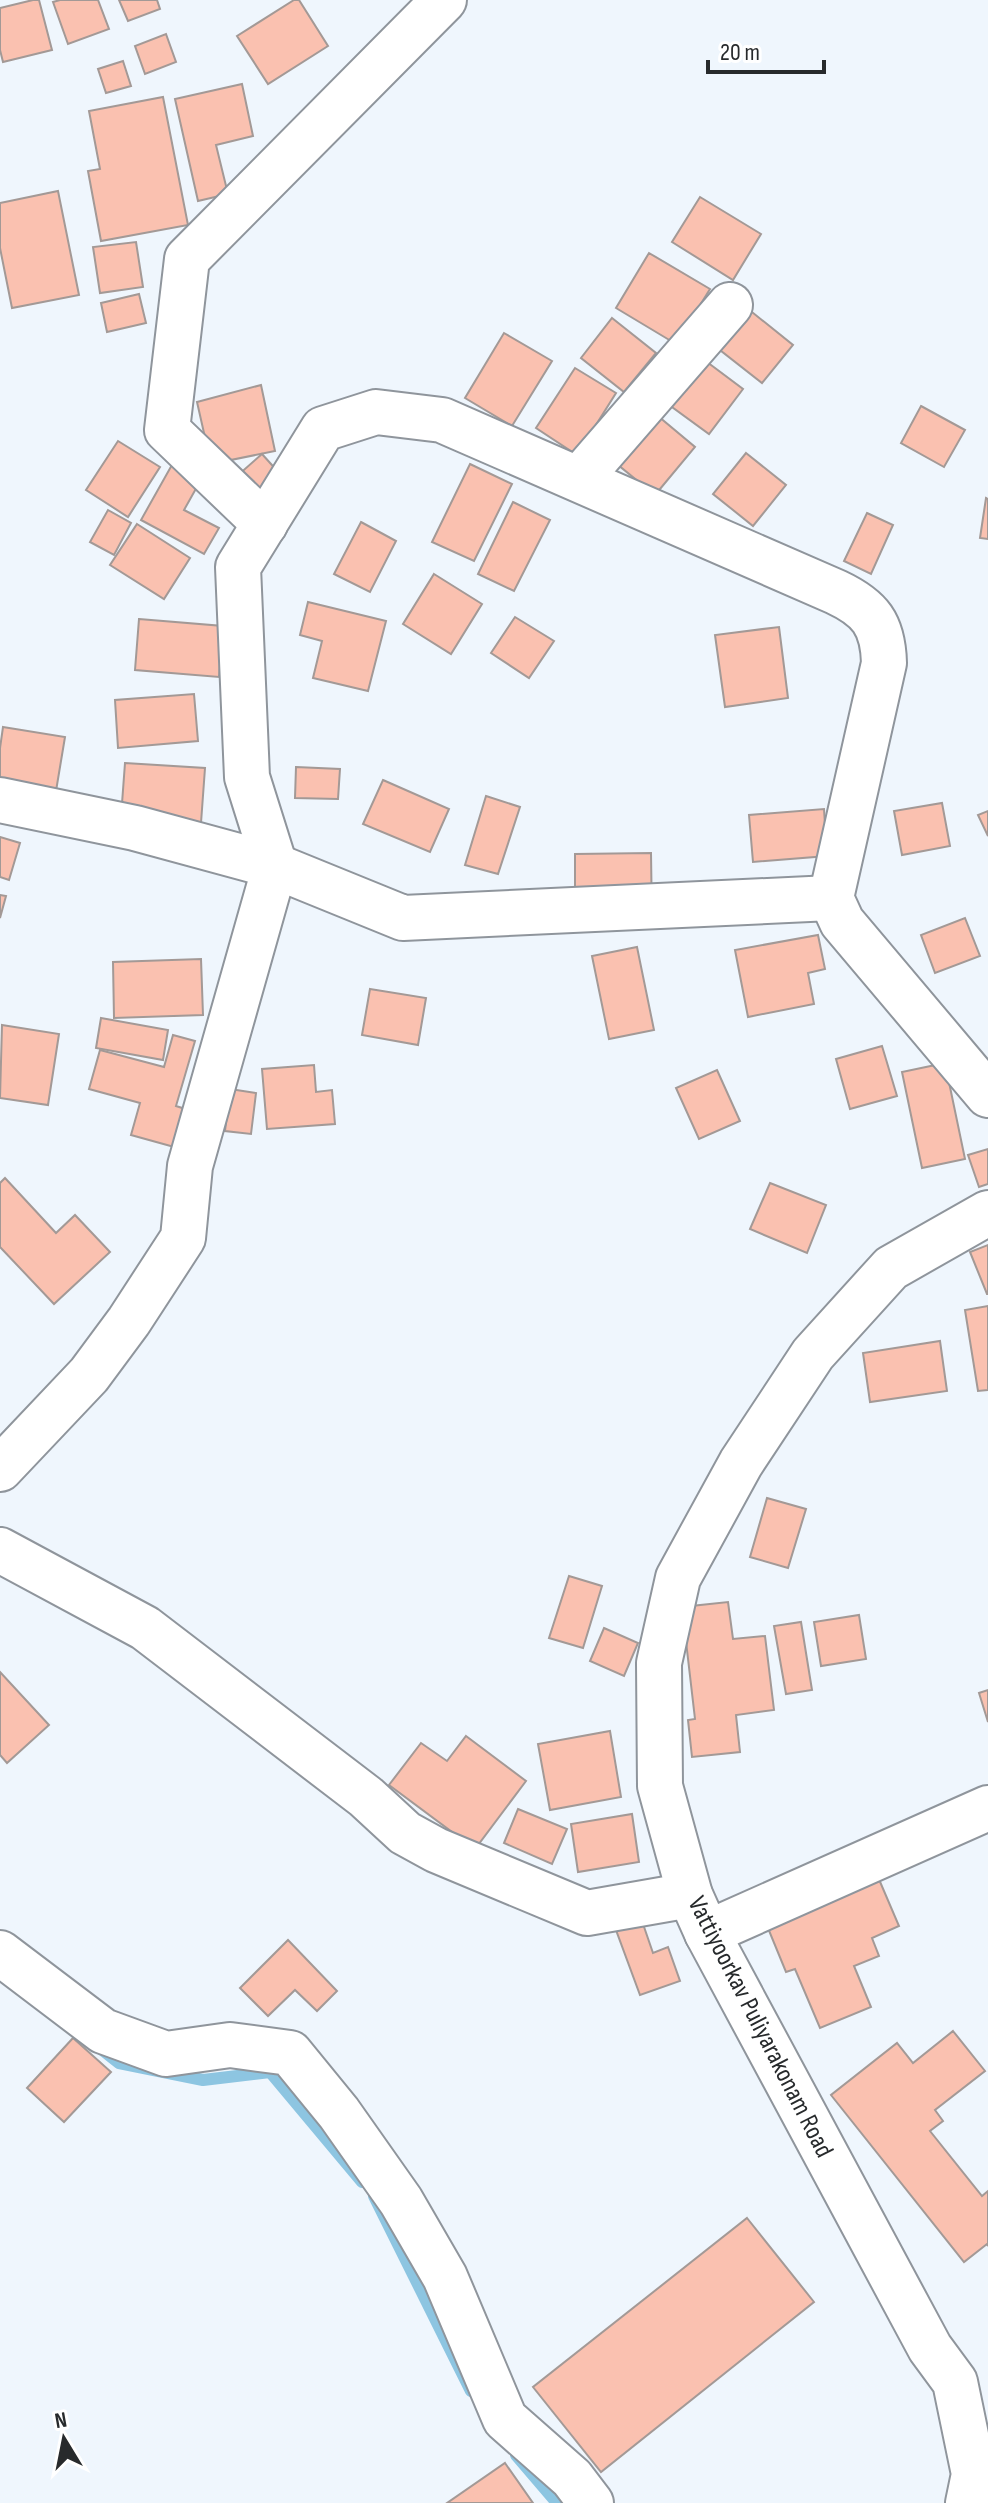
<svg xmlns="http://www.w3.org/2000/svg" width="988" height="2503" viewBox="0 0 988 2503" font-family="'Sofia Sans Condensed',sans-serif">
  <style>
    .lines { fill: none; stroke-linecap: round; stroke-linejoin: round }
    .stream { stroke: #8dc5e1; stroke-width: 12 }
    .building { fill: #fac1b0; stroke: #a39996; stroke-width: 2 }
    .minor-casing { stroke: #8f959c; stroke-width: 48 }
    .major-casing { stroke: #8f959c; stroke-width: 48 }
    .minor { stroke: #fff; stroke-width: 44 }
    .major { stroke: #fff; stroke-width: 44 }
    .labels { text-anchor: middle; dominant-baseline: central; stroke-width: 6; stroke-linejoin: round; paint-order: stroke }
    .street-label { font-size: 26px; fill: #272a2c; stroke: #fff }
  </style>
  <rect width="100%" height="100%" fill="#eff6fd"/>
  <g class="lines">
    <!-- stream -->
    <g class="stream">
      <polyline points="100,2048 119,2063 203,2080 270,2072 362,2182"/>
      <polyline points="374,2196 471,2391"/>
      <polyline points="516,2455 557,2503"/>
    </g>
  </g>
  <!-- building -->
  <g class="building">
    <polygon points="33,0 39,0 52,50 3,62 0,50 0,8"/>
    <polygon points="60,0 98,0 109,29 68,44 53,2"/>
    <polygon points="119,0 157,0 160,9 128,21"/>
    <polygon points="294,0 299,0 328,46 268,84 237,36"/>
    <polygon points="166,34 176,62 145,74 135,46"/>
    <polygon points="123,61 131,86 106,93 98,69"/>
    <polygon points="242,84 253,136 216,145 228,194 198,201 175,99"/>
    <polygon points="163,97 188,225 101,241 88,171 100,169 89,111"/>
    <polygon points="58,191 79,295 12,308 0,248 0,203"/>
    <polygon points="700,197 761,234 733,280 672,242"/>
    <polygon points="136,242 143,287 100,293 93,247"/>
    <polygon points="649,253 710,289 676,344 616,308"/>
    <polygon points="139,294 146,323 107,332 101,303"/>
    <polygon points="742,304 793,345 762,383 711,343"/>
    <polygon points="612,318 656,353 624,392 581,358"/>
    <polygon points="504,333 552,361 512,426 465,398"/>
    <polygon points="695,353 743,389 709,434 661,399"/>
    <polygon points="575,368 616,393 577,455 536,428"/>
    <polygon points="261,385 275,451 211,464 197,402"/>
    <polygon points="921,406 965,430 944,467 901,443"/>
    <polygon points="652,411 695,447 655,495 612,460"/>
    <polygon points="118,441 160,467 128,517 86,490"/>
    <polygon points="746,453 786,485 753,526 713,494"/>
    <polygon points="262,454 280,474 256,496 237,476"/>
    <polygon points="173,463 202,478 184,510 219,528 204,554 141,520"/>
    <polygon points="470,464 512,484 474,561 432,542"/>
    <polygon points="986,498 988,499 988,539 980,538"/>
    <polygon points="513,502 550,520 514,591 478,574"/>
    <polygon points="108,510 131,523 114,555 90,542"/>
    <polygon points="867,513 893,525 871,574 844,561"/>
    <polygon points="361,522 396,541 370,592 334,574"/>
    <polygon points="137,524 190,558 164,599 110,565"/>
    <polygon points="434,574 482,604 451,654 403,624"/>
    <polygon points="308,602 386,621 368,691 313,678 322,641 300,635"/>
    <polygon points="515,617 554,641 529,678 491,653"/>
    <polygon points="139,619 223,626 219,677 135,670"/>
    <polygon points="779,627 788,698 725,707 715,635"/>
    <polygon points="194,694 198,741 118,748 115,700"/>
    <polygon points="3,727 65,737 56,791 0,783 0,748"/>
    <polygon points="125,763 205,768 201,823 121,817"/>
    <polygon points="296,767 340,769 338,799 295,798"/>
    <polygon points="383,780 449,809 430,852 363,824"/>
    <polygon points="486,796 520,807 498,874 465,865"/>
    <polygon points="942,803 950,846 902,855 894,811"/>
    <polygon points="824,809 827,856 753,862 749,815"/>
    <polygon points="988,811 988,836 978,815"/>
    <polygon points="0,837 20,843 9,880 0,877"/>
    <polygon points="651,853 652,921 575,893 575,854"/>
    <polygon points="0,895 6,896 0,918"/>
    <polygon points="965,918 980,956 935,973 921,935"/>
    <polygon points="818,935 825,969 808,973 814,1004 748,1017 735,950"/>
    <polygon points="637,947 654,1030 609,1039 592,956"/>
    <polygon points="201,959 203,1015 114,1018 113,962"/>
    <polygon points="370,989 426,998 418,1045 362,1035"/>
    <polygon points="101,1018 168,1030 163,1060 96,1048"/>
    <polygon points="2,1025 59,1034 48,1105 0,1098"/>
    <polygon points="173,1035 195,1041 176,1106 195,1112 185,1150 131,1135 140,1103 89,1089 100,1050 164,1067"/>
    <polygon points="882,1046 897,1096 850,1109 836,1059"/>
    <polygon points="945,1063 965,1159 922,1168 902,1072"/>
    <polygon points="314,1065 316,1092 332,1090 335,1124 267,1129 262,1069"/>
    <polygon points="717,1070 740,1121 699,1139 676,1088"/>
    <polygon points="230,1089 256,1093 251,1134 225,1131"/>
    <polygon points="988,1149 988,1184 979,1187 968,1155"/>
    <polygon points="5,1178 56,1233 75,1215 110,1252 54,1304 0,1247 0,1183"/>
    <polygon points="770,1183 826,1205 807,1253 750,1229"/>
    <polygon points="988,1245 988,1294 987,1294 970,1252"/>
    <polygon points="988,1306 988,1390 978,1391 965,1310"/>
    <polygon points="940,1341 947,1391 870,1402 863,1353"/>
    <polygon points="767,1498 806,1509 788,1568 750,1557"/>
    <polygon points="569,1576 602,1586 583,1648 549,1638"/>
    <polygon points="728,1602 733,1639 765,1636 774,1710 736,1715 740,1752 692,1757 688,1720 695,1719 682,1607"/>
    <polygon points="859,1615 866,1659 821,1666 814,1622"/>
    <polygon points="801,1622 812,1690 786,1694 774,1626"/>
    <polygon points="604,1628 638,1643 624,1676 590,1661"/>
    <polygon points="0,1672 49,1725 7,1763 0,1755"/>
    <polygon points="988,1690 988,1722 979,1693"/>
    <polygon points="610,1731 621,1797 550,1810 538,1744"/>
    <polygon points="466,1736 526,1781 475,1849 389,1785 421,1743 447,1761"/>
    <polygon points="518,1809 567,1829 552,1864 504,1843"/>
    <polygon points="632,1814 639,1862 578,1872 571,1824"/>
    <polygon points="875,1870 899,1926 872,1938 879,1956 854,1966 871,2007 820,2028 795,1969 786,1972 763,1916"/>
    <polygon points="642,1921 653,1953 668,1947 680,1981 640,1995 616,1930"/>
    <polygon points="288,1940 337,1991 317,2011 295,1990 268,2016 240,1988"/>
    <polygon points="953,2031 985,2071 935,2110 943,2121 930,2131 982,2196 988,2191 988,2246 987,2244 964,2262 831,2095 897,2043 913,2063"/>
    <polygon points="73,2038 111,2072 64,2122 27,2088"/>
    <polygon points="747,2218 814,2302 601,2472 533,2387"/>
    <polygon points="505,2463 533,2503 447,2503"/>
  </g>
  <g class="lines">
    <defs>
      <g id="minor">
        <polyline points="579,479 730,305"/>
        <polyline points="265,524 167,430 187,259 444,0"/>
        <polyline points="0,800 135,828 275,866 403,918 831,898"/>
        <path d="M0,1469L89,1375L129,1321L183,1238L190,1166L275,866L247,777L238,567L323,429L376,412L442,420L836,592C870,608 883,624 884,663L831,898L842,922L988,1095"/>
        <polyline points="0,1550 145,1628 366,1797 405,1833 436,1850 587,1913 690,1895"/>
        <polyline points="707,1933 988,1808"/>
        <polyline points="0,1953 103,2031 166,2054 230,2045 290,2053 339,2113 401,2201 445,2277 505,2419 572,2478 591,2503"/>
      </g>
      <polyline id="major" points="968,2503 974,2474 955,2382 930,2348 707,1933 690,1895 660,1786 659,1663 678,1578 741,1463 813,1354 891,1268 988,1213"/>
    </defs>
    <!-- minor casing -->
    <use href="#minor" class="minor-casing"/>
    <!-- major casing -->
    <use href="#major" class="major-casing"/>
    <!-- minor -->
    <use href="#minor" class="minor"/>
    <!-- major -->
    <use href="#major" class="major"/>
  </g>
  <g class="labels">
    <!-- street labels -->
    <g class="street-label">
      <text transform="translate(760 2027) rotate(63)">Vattiyoorkav Puliyarakonam Road</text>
    </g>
  </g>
  <!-- north arrow -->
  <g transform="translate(64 2439) rotate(350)" stroke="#ffffff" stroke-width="6" paint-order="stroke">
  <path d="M0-6L14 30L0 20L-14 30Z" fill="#272a2c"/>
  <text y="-12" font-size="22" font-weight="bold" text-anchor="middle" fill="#272a2c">N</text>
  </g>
  <!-- scale -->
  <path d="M708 60v12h116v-12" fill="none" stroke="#272a2c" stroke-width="4"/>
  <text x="720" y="60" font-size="24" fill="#272a2c" stroke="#ffffff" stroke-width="6" paint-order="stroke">20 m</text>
</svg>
